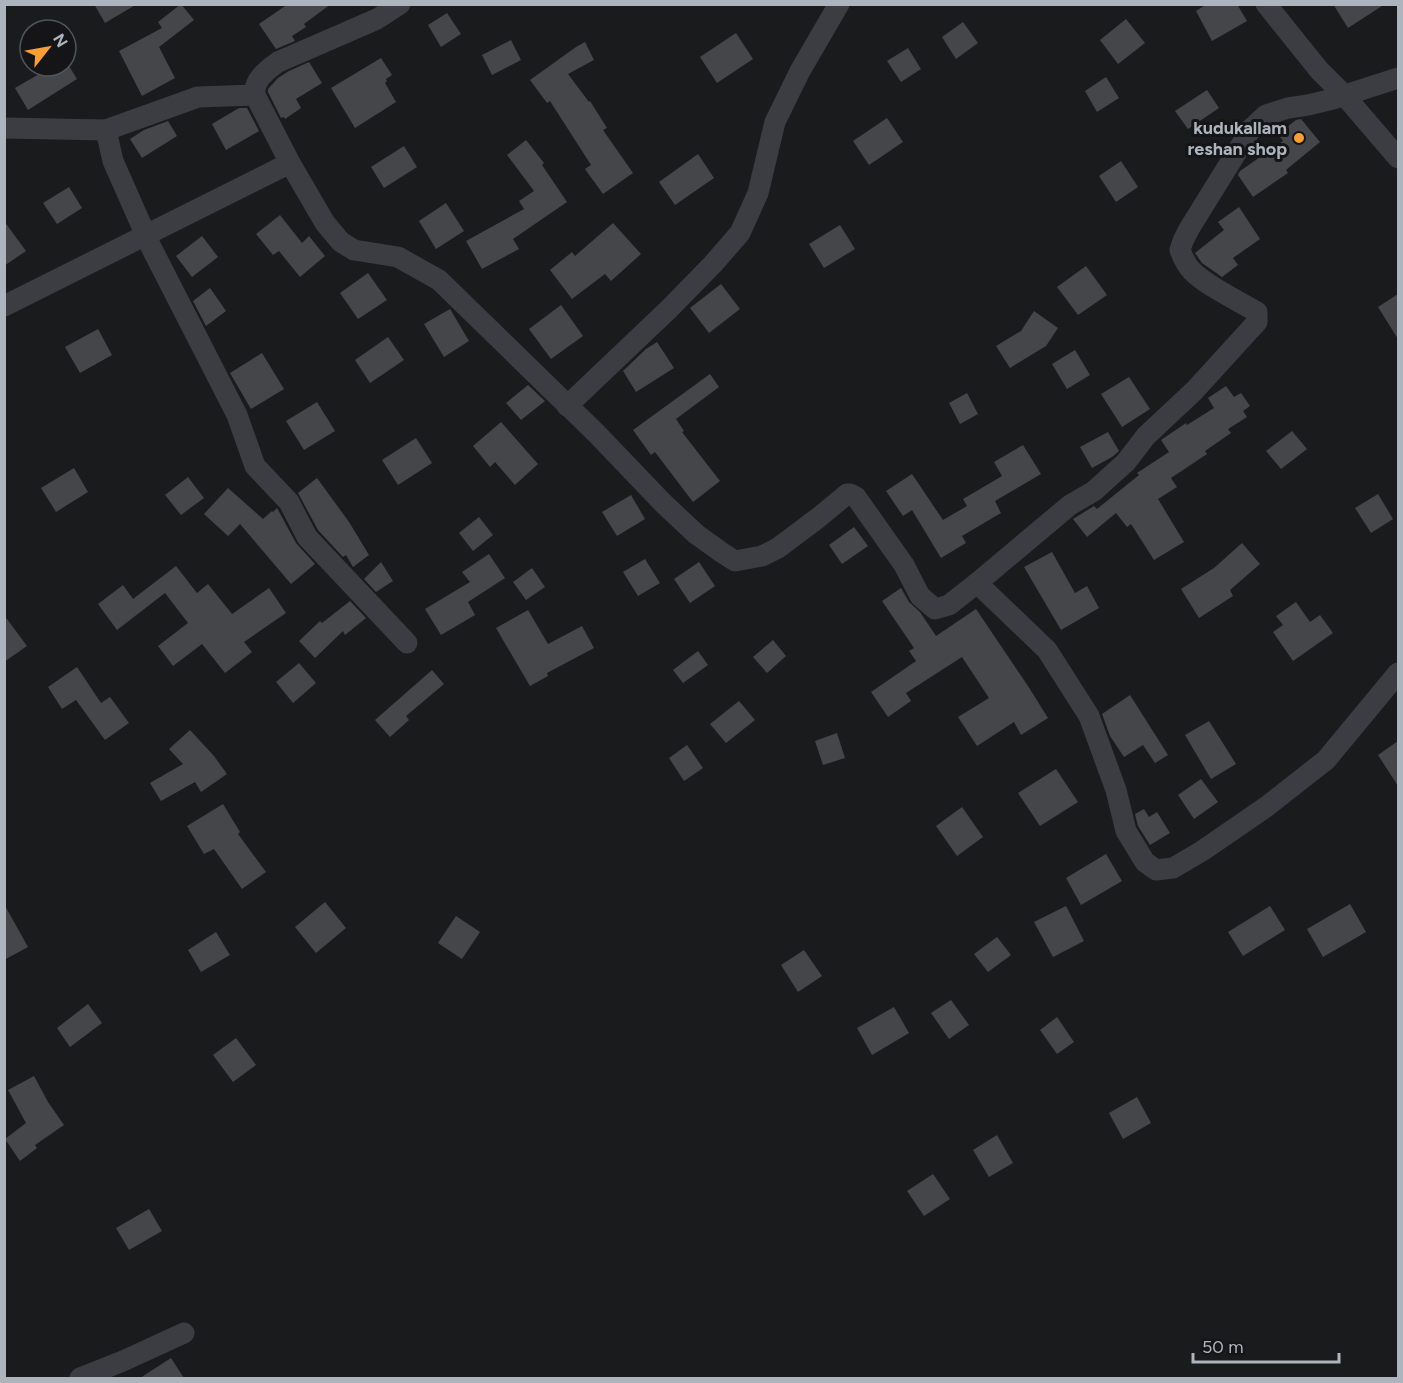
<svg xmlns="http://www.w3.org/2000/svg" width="1403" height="1383" viewBox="0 0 1403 1383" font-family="Figtree,sans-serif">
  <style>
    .building { fill: #44464a }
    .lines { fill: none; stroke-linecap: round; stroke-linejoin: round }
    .street { stroke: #3b3d42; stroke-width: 21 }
    .poi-dot { fill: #f99d36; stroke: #151518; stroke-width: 2 }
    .labels { text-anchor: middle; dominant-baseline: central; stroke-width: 6; stroke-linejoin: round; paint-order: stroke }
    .poi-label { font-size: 18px; font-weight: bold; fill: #acb4bd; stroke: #151518; text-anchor: end }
  </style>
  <rect width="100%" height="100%" fill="#1a1b1d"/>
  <!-- building -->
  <g class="building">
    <polygon points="94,4 137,4 105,23"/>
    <polygon points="181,4 194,20 159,47 175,78 142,96 119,51 162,28 158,22"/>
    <polygon points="288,4 331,4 304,24 306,27 292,36 295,41 276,49 259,24"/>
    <polygon points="1207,4 1237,4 1247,21 1212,41 1196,11"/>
    <polygon points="1333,4 1385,4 1348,28"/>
    <polygon points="447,13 461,34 441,47 428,25"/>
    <polygon points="1126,19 1145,43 1118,64 1100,40"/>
    <polygon points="963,22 978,43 956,59 942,37"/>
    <polygon points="736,33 753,59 717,83 700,57"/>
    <polygon points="511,40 521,60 492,75 482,55"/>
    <polygon points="585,42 594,60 568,74 589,102 590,101 607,128 603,130 633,173 603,194 585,169 591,165 550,101 547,103 530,80 576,47"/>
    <polygon points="908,48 921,69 901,82 887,61"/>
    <polygon points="381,58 392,75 386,79 387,81 385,83 396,102 355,128 331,88"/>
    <polygon points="309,62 322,83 296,99 301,108 285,119 284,117 281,118 268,92 268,89 278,78 289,71"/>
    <polygon points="53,66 69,66 77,79 28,110 15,88"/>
    <polygon points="1106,77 1119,98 1097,112 1085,91"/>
    <polygon points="1207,90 1219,108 1188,129 1175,111"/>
    <polygon points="239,108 247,108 259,131 226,150 212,124"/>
    <polygon points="887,118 903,142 869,165 853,141"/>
    <polygon points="1301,119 1320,142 1286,170 1288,173 1253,197 1238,175 1240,171 1283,141 1278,134 1296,120"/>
    <polygon points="168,121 177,136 142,158 130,139 144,130"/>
    <polygon points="526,140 544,163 542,165 567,202 513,239 519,249 482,269 466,241 524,209 519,201 534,191 507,155"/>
    <polygon points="404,146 417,167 384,188 371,167"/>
    <polygon points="698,154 714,178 675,205 659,182"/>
    <polygon points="1121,161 1138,187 1116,202 1099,176"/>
    <polygon points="69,187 82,208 57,224 43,203"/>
    <polygon points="446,203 464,231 436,249 419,221"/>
    <polygon points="1239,207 1260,239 1233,258 1238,265 1222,277 1202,263 1195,253 1224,230 1218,222"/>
    <polygon points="280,215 302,243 309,236 325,256 300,277 279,251 273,255 256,234"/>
    <polygon points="4,221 26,251 4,266"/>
    <polygon points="613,223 641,254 611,281 605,274 572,299 550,270 572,252 575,256"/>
    <polygon points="840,225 855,249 824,268 809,244"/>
    <polygon points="202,236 218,257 192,277 176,256"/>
    <polygon points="1086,266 1107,295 1078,315 1057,287"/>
    <polygon points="368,273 387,300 358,319 340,293"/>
    <polygon points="721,284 740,309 709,333 690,308"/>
    <polygon points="210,288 226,311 206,326 193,301"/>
    <polygon points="1398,294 1398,339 1378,307"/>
    <polygon points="561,305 583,336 551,359 529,329"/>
    <polygon points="450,309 469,341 444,357 424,324"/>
    <polygon points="1034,311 1058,328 1046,346 1010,368 996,346 1021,331"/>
    <polygon points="98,329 112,355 80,373 65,347"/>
    <polygon points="388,337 404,360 370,383 355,360"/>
    <polygon points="657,342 674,368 636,392 623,371 646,349"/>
    <polygon points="1075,350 1090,375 1067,389 1052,364"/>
    <polygon points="262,353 284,389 251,409 230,373"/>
    <polygon points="710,374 719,387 676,419 684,431 682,432 720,481 693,502 655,452 651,455 633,430"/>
    <polygon points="1129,377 1150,409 1122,427 1101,394"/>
    <polygon points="528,385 545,401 521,420 506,403"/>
    <polygon points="1226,386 1234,397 1241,393 1250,406 1243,411 1247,417 1228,429 1231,433 1205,451 1207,454 1171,478 1177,487 1158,499 1184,542 1154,560 1131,524 1127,527 1116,513 1087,537 1073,519 1094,506 1097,509 1139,475 1137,473 1169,452 1161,440 1186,423 1187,425 1214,408 1208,398"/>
    <polygon points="967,393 978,414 960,424 949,403"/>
    <polygon points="317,402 335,431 304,450 286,421"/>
    <polygon points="501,422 538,464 515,485 495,462 490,467 473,446"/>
    <polygon points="1292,431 1307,449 1281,469 1266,451"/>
    <polygon points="1108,432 1119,451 1112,457 1092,468 1080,447"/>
    <polygon points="416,438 432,463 398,485 382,460"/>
    <polygon points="1023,445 1041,474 995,501 1001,513 962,536 966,543 941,558 912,510 903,516 886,491 912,474 943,520 967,506 963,499 1002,476 994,462"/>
    <polygon points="74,468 88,492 56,512 41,488"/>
    <polygon points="188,477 204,498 181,515 165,495"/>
    <polygon points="317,478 349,522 369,555 353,567 346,555 343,557 318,530 298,493"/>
    <polygon points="228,488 263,519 272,511 273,512 277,508 296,543 315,564 291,584 240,524 228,536 204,514"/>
    <polygon points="1378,494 1393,519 1371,533 1355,508"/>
    <polygon points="631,495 645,519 617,536 602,512"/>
    <polygon points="479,517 493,535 473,551 459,533"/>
    <polygon points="854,527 868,546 842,564 829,545"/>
    <polygon points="1242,543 1260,564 1230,590 1233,596 1199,618 1181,589 1214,568"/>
    <polygon points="1052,552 1075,593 1087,586 1099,608 1061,630 1024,567"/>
    <polygon points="489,554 505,578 468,602 475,615 441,635 425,609 470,582 462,572"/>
    <polygon points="645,559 660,583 638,596 623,572"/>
    <polygon points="381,562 393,581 376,592 364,579"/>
    <polygon points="699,562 715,586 690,603 674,579"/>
    <polygon points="176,566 197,593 208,584 232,614 269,588 286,613 244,642 252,652 225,673 202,644 173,666 158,646 188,623 165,593 117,630 98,604 123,585 133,599"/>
    <polygon points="532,568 545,587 526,600 513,582"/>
    <polygon points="901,588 909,602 920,612 936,636 976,609 1028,686 1048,718 1021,735 1014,722 977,746 958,717 989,698 962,657 906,693 911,701 888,717 871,692 916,661 909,651 914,648 882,601"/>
    <polygon points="350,601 366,618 345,635 343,631 315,658 299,641 320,621 322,623"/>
    <polygon points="1296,602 1310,622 1320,615 1333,633 1293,661 1273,632 1283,625 1276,616"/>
    <polygon points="528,610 548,644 582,626 594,648 547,673 548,676 530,686 496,628"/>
    <polygon points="4,615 27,646 4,662"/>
    <polygon points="773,640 786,656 767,673 753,657"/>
    <polygon points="698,651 708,665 683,683 673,670"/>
    <polygon points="299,663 316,683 293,703 276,682"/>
    <polygon points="77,667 101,703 110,697 129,723 105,740 76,700 62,709 48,687"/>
    <polygon points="432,670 444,684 406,716 409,720 390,737 375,720"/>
    <polygon points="1130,695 1168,755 1155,763 1143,745 1124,757 1110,736 1102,714"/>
    <polygon points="739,701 755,720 726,743 710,724"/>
    <polygon points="1209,721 1236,764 1211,779 1185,735"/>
    <polygon points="190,730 214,756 227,774 201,792 195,782 161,801 150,783 183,764 169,749"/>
    <polygon points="837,733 845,758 823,765 815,741"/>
    <polygon points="1398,741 1398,786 1378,755"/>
    <polygon points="687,745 703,768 684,781 669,758"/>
    <polygon points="1056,769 1078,802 1040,826 1018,793"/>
    <polygon points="1201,779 1218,802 1194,819 1178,795"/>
    <polygon points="223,804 240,832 238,834 266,872 242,889 214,849 204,854 187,826"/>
    <polygon points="962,807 983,837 957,856 936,826"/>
    <polygon points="1144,809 1149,817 1157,812 1170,833 1150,845 1138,826 1135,814"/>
    <polygon points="1106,854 1122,881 1081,905 1066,878"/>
    <polygon points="325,902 346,928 316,953 295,927"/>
    <polygon points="4,904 28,947 4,960"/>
    <polygon points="1350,904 1366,932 1323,957 1307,929"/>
    <polygon points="1066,906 1084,941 1053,957 1034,922"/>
    <polygon points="1270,906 1285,930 1243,956 1228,932"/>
    <polygon points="456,916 480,932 462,959 438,943"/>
    <polygon points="216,932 230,955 201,972 188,950"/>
    <polygon points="997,937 1011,955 988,972 974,954"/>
    <polygon points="804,950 822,976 798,992 781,965"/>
    <polygon points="951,1000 969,1025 949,1039 931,1013"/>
    <polygon points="88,1004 102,1023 70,1047 57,1028"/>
    <polygon points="894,1007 909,1033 872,1055 857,1028"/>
    <polygon points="1057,1017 1074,1042 1057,1054 1040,1030"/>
    <polygon points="236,1038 256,1065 233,1082 213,1055"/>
    <polygon points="34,1076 48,1102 64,1125 35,1145 37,1148 20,1161 5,1139 26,1123 8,1090"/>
    <polygon points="1137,1097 1151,1123 1123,1139 1109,1113"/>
    <polygon points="997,1135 1013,1163 989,1177 973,1150"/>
    <polygon points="933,1174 950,1199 924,1216 907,1191"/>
    <polygon points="149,1209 162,1231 129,1250 116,1228"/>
    <polygon points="171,1358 184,1378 140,1378"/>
  </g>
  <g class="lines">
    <!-- street -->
    <g class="street">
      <path d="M400,4L377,19L278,62C267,70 253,80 255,95L290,163L325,223L341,242L354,250L398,257L439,280L596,433L663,503L696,534L721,552L735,561L762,556L778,548L818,518L847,494H850L856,497L904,565L920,596L935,609L949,605L977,583"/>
      <polyline points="1266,4 1319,70 1344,95 1398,158"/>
      <path d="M1398,78L1333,99L1308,105L1288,108L1266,115L1251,129L1189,229L1183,241L1180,250C1183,258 1186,265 1192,271C1208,287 1237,300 1257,312V322L1194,391L1146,436L1126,462L1094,491L1070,505L977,583L1047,650L1089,716L1116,790L1126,831L1145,862L1156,870L1173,868L1202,851L1266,807L1326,760L1398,673"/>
      <polyline points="4,128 106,130 198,97 255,95"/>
      <polyline points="106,130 113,161 151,247 237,415 255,466 289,502 307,537 407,643"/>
      <polyline points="4,306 290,163"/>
      <polyline points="567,406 669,309 713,264 740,233 758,193 775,122 800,71 839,4"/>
      <polyline points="80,1378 123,1361 184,1333"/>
    </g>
  </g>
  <!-- markers -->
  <circle class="poi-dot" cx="1299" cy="138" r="6"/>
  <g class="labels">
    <!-- poi labels -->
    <g class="poi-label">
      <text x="1287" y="128">kudukallam<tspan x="1287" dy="21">reshan shop</tspan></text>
    </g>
  </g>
  <!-- border -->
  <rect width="1403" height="1383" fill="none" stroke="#acb4bd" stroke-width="12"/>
  <!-- north arrow -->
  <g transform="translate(48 48) rotate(59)"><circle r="28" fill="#151518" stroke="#51555a" stroke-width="1.5"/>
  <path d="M0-4.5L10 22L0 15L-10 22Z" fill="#f99d36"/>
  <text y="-9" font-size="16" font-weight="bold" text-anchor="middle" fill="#acb4bd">N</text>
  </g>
  <!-- scale -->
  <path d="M1193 1353v9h146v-9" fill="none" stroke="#acb4bd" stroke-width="3"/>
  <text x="1202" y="1353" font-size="18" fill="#acb4bd" stroke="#151518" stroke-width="4.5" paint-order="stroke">50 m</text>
</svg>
